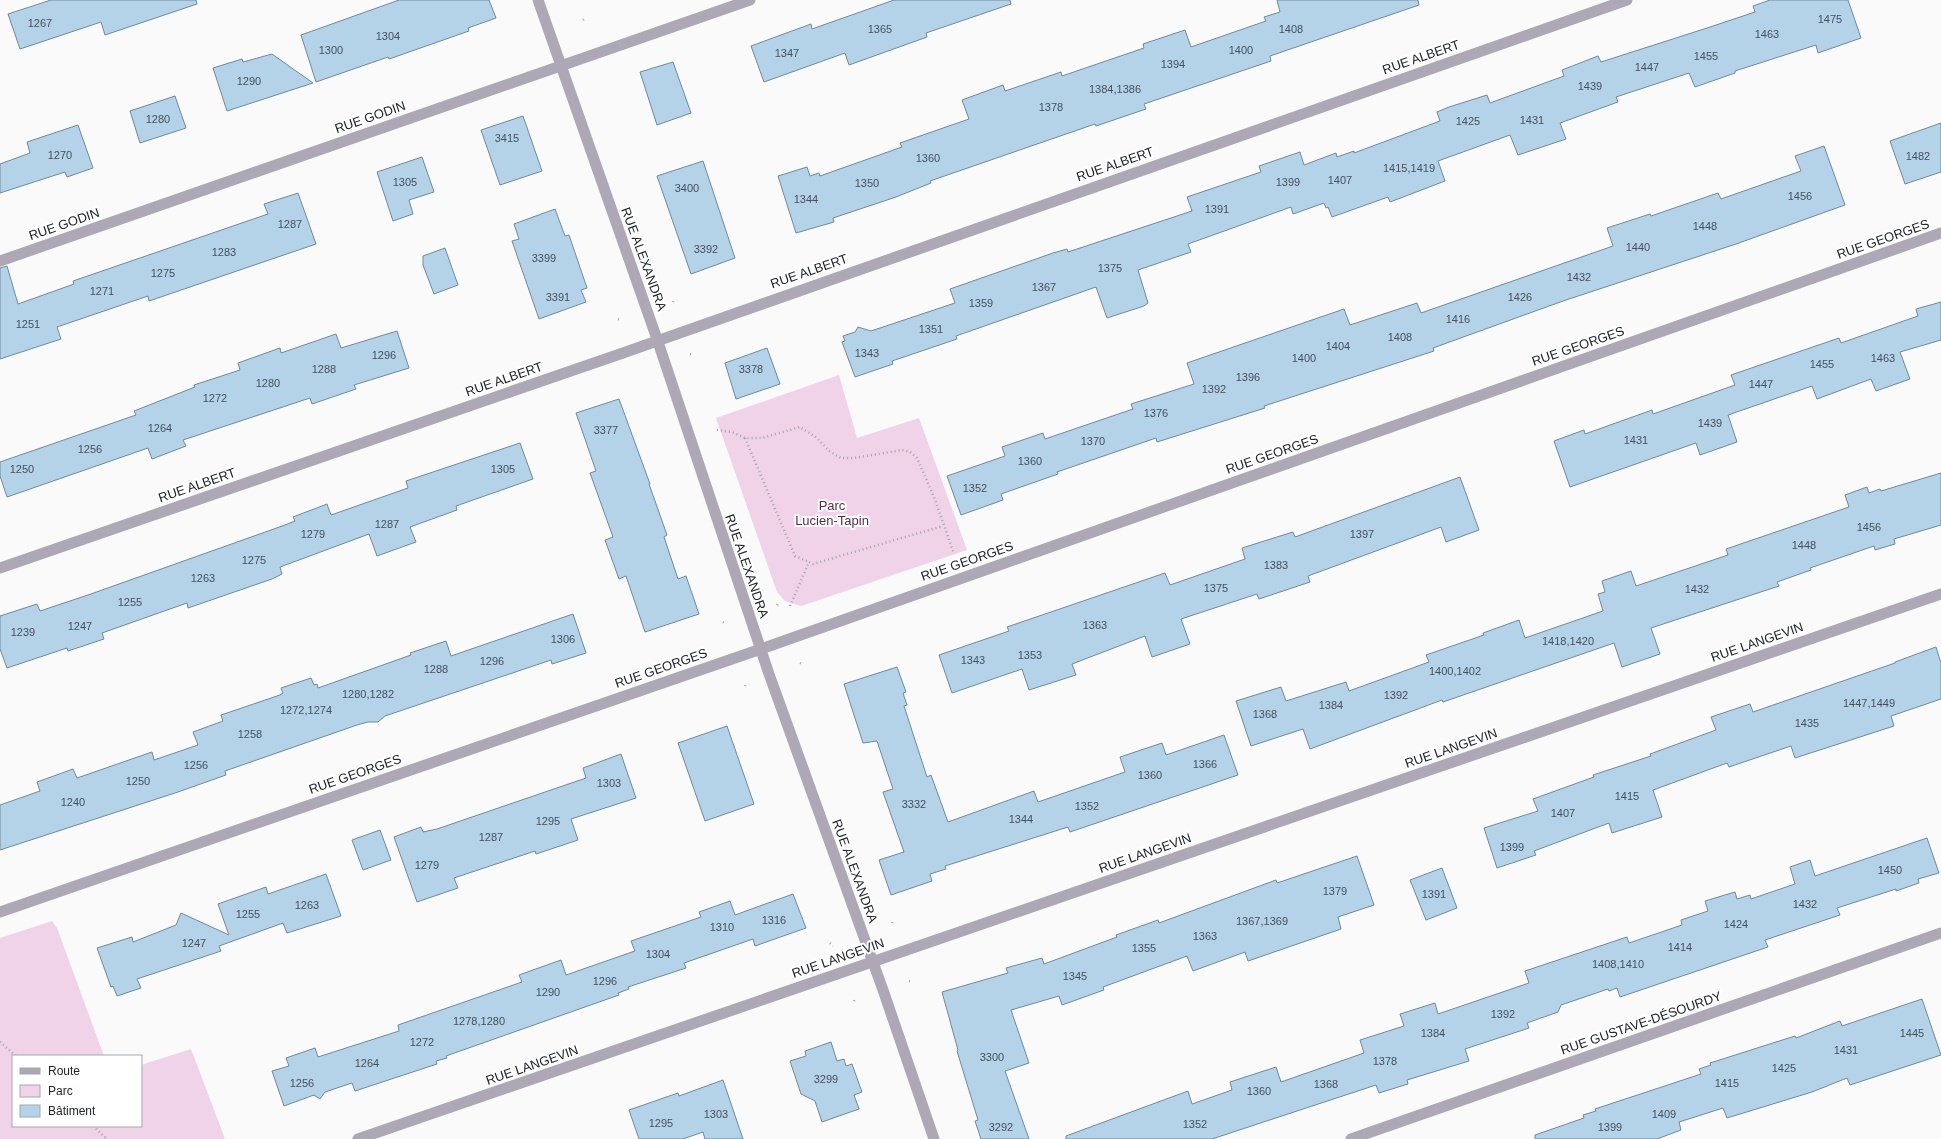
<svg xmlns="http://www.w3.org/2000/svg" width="1941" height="1139" viewBox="0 0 1941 1139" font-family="Arial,sans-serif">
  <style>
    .green { fill: #f0d3e8 }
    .building { fill: #b4d2e8; stroke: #6f8a9d }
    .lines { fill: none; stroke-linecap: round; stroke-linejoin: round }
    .path { stroke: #a2a3a8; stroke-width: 2.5; stroke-dasharray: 1 3; stroke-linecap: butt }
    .minor { stroke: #aea8b6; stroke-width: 11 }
    .labels { text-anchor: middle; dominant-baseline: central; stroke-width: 4; stroke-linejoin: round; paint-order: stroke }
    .number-label { font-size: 11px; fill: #46505d }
    .street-label { font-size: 13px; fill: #21242f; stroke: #fff }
    .park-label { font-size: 13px; fill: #562e4d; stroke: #fff }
  </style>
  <rect width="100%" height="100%" fill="#fafafa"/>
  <!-- green -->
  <g class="green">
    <polygon points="839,375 857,438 919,418 967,550 801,606 785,601 777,592 716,418"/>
    <polygon points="52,921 57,928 104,1056 13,1056 13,1126 141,1126 141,1065 191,1049 225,1139 0,1139 0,938"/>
  </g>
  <!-- building -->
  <g class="building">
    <polygon points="51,0 196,0 197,4 105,35 101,22 20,49 8,14"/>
    <polygon points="399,0 489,0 496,18 468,28 469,31 389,59 388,57 316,82 301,35"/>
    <polygon points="894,0 1010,0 1011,4 926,33 927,37 849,65 845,53 764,82 751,46 811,24 812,29"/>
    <polygon points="1277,0 1418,0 1419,5 1270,56 1271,61 1144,104 1146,109 1096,126 1095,124 930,181 931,183 896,197 833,218 834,222 796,233 778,176 807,167 810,176 819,173 820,176 902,147 900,143 969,119 962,100 1003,85 1005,91 1061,72 1062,76 1144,48 1143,44 1185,30 1191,47 1266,21 1264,17 1280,12"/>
    <polygon points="1770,0 1848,0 1861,38 1818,53 1816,45 1735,71 1735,73 1695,87 1689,73 1616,97 1618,102 1560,123 1566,139 1518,155 1510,135 1438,161 1445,181 1390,202 1388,197 1332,217 1328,207 1326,208 1324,203 1293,214 1291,207 1188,244 1191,252 1138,270 1148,303 1144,306 1107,318 1096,287 956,336 957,339 892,361 893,364 855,377 842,342 845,341 843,336 855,332 858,327 871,331 955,303 950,289 1053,253 1067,249 1068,252 1192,211 1187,197 1261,172 1259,166 1300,152 1304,165 1336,153 1337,157 1354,151 1354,153 1440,121 1437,112 1449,107 1487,95 1490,103 1564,76 1562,70 1598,56 1601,62 1707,28 1755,12 1753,6"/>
    <polygon points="272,54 313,83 227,111 213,68 242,59 243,62"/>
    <polygon points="673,62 691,113 657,125 640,72"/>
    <polygon points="175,96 186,128 140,143 130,111"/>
    <polygon points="523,116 542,171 500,185 481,130"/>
    <polygon points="1941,123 1941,172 1905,184 1890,141"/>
    <polygon points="78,125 93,168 67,177 65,172 0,193 0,164 30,153 27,142"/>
    <polygon points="1824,146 1845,205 1736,244 1563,301 1433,348 1434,351 1264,406 1265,408 1157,442 1156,438 1057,472 1058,474 1001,494 1003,500 961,515 947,476 1005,456 1002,447 1043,433 1045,439 1133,409 1131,404 1194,384 1187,363 1344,309 1350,325 1417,303 1421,313 1613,246 1607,228 1650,214 1651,216 1718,193 1721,199 1801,171 1795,156"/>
    <polygon points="422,157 434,192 409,200 413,214 393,221 377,172"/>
    <polygon points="703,161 735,258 691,274 657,176"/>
    <polygon points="298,193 316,244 149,301 148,296 57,327 61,339 0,359 0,268 7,266 18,304 74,284 73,281 268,214 264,204"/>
    <polygon points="555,209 565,236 569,235 587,288 581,290 586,302 539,319 512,241 519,239 514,224"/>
    <polygon points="445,248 458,285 434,294 423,265 423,256"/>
    <polygon points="1941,302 1941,340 1900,352 1910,379 1876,391 1871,379 1817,399 1812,386 1728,415 1737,442 1700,455 1696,443 1570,487 1554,441 1584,430 1585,434 1652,410 1653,414 1735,385 1731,375 1839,338 1841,343 1918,316 1916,309"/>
    <polygon points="397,331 409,368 354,385 356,389 312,404 310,398 183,440 186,446 152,459 148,448 7,497 0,476 0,462 136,415 134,411 195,387 194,385 240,370 238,363 280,348 281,353 336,334 341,348"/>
    <polygon points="767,348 780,384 736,399 725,363"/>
    <polygon points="619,399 650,484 649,484 667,535 664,537 678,579 686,576 699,614 645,632 626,576 619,579 605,540 613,537 590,473 596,471 576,413"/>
    <polygon points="520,443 533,479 456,506 457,510 410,527 416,542 377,556 369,534 280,567 282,574 272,579 188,608 187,603 102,633 104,639 68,651 67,648 7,668 0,649 0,616 37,604 40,611 88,595 285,525 295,521 293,517 327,504 331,515 408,488 406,481"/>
    <polygon points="1941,473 1941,525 1894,539 1895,544 1875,550 1874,546 1810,568 1811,570 1777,582 1779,586 1651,628 1660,654 1622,667 1614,643 1443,702 1442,700 1310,749 1303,729 1251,746 1236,701 1281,687 1286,701 1346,682 1349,691 1429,662 1426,655 1484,635 1483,633 1519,620 1525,638 1603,611 1598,594 1605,592 1602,581 1631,571 1636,586 1728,555 1726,549 1849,507 1845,495 1867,487 1869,493 1880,489 1881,491"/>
    <polygon points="1460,477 1479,530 1446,542 1441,527 1308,576 1310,582 1259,599 1257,594 1181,619 1190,644 1152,657 1145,636 1072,664 1076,675 1029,690 1022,669 952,693 939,655 1009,631 1007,627 1165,573 1170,585 1245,559 1242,548 1293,532 1295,537"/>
    <polygon points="573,614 586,653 552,664 551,660 385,716 378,722 368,722 357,725 225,771 226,775 178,792 0,850 0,805 40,791 37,782 73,769 77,778 152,752 154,760 198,745 193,732 223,721 221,715 280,695 283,693 281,688 311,678 314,685 317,684 318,688 411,655 410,653 446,641 451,656"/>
    <polygon points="1936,647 1941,663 1941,699 1891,716 1894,726 1795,758 1791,746 1729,767 1727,763 1653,790 1662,817 1612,833 1609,823 1534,851 1536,855 1497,868 1484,828 1538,811 1533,799 1594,777 1593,775 1651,756 1650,754 1716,730 1711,717 1750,704 1753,712 1895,663 1895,662"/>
    <polygon points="897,667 906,692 903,693 907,705 904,706 927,777 931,775 948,822 1034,791 1038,802 1125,772 1120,757 1162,743 1166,755 1224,735 1238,775 1070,832 1068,827 945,866 946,869 930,874 932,881 891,895 879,860 904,852 883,792 893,789 877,741 863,743 844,684"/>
    <polygon points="727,726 754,804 705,821 678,743"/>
    <polygon points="621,754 636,798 571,819 578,840 536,854 535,851 454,878 458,888 417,902 394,837 421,827 423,832 437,829 586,778 583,768"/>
    <polygon points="380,830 391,860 363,870 352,840"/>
    <polygon points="1927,838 1939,873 1918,879 1919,883 1896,891 1896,889 1837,908 1840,915 1765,940 1768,947 1620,997 1617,988 1609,991 1608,989 1561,1005 1558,1012 1527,1023 1529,1028 1465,1049 1469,1061 1407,1080 1408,1084 1379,1093 1376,1085 1212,1139 1066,1139 1066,1136 1188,1091 1192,1104 1232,1090 1230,1082 1276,1067 1281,1082 1364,1053 1360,1040 1404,1026 1400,1014 1435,1003 1438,1014 1529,983 1525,971 1627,937 1629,943 1682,925 1681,920 1708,911 1705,901 1735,892 1737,899 1750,895 1751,899 1795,884 1790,867 1810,860 1815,876"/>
    <polygon points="1357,856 1374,905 1338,917 1341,929 1248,961 1245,952 1193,971 1187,956 1103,987 1104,990 1062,1005 1059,996 1011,1010 1029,1063 1005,1071 1029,1139 981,1139 975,1121 978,1120 957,1051 958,1050 942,992 1008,973 1006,968 1042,958 1044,964 1117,937 1116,935 1158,920 1159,923 1276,880 1277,883"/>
    <polygon points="1442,868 1457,908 1426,920 1410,880"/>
    <polygon points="326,874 341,916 287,933 283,923 219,946 221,951 137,979 141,988 117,996 113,986 111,987 97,948 132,937 133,942 176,925 181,913 229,935 218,904 266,887 268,894"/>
    <polygon points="793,894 806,928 755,946 753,939 684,963 686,968 628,987 629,989 618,993 619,995 446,1056 447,1058 436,1061 437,1064 355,1091 352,1083 325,1092 320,1099 314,1095 284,1106 272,1071 289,1066 286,1058 315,1048 318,1057 399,1031 398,1025 522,982 519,975 561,960 566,975 635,951 631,941 701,917 699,912 730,901 735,915"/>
    <polygon points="1922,999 1941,1055 1850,1085 1847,1078 1812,1092 1727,1118 1723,1108 1679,1122 1681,1130 1657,1139 1535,1139 1535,1135 1584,1118 1583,1115 1596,1111 1595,1109 1701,1074 1699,1069 1711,1065 1710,1063 1795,1036 1796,1038 1840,1021 1842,1026"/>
    <polygon points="831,1042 837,1061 844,1059 846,1066 852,1064 862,1092 854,1095 859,1109 822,1122 815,1101 801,1094 790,1061 806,1056 805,1051"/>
    <polygon points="723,1080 743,1139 705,1139 703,1132 683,1139 639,1139 629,1110 678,1093 679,1096"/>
  </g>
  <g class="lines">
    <!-- path -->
    <g class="path">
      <polyline points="583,20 584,19"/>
      <polyline points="673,302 674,299"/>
      <polyline points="618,319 621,320"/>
      <polyline points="690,354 693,355"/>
      <polyline points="717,430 732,432 745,438 762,438 800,427 817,438 829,451 841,458 854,458 902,450 910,452 917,458 934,497 954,554"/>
      <polyline points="745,438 795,556 809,562"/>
      <polyline points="777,605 779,602"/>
      <polyline points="790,606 809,562 813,564 943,526"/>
      <polyline points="723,622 726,624"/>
      <polyline points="800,663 802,664"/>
      <polyline points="745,686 746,683"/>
      <polyline points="892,923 893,920"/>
      <polyline points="830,943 833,946"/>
      <polyline points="909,981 912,982"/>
      <polyline points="854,1001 855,998"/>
      <polyline points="0,1042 16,1056"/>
      <polyline points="93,1126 107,1139"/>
    </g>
    <!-- minor -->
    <g class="minor">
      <polyline points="538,0 657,339 769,674 883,990 934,1139"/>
      <polyline points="0,261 750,0"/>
      <polyline points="0,568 620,354 1627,0"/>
      <polyline points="0,912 761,649 1941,233"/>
      <polyline points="358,1139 1941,594"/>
      <polyline points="1351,1139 1941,933"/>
    </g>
  </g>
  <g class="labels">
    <!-- number labels -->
    <g class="number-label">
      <text x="1830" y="19">1475</text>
      <text x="40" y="23">1267</text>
      <text x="880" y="29">1365</text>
      <text x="1291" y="29">1408</text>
      <text x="1767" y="34">1463</text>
      <text x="388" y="36">1304</text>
      <text x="331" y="50">1300</text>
      <text x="1241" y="50">1400</text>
      <text x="787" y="53">1347</text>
      <text x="1706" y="56">1455</text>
      <text x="1173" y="64">1394</text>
      <text x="1647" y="67">1447</text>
      <text x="249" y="81">1290</text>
      <text x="1590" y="86">1439</text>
      <text x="1115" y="89">1384,1386</text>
      <text x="1051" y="107">1378</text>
      <text x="158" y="119">1280</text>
      <text x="1532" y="120">1431</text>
      <text x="1468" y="121">1425</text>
      <text x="507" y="138">3415</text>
      <text x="60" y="155">1270</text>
      <text x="1918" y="156">1482</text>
      <text x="928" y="158">1360</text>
      <text x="1409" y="168">1415,1419</text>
      <text x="1340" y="180">1407</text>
      <text x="405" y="182">1305</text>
      <text x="1288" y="182">1399</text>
      <text x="867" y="183">1350</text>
      <text x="687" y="188">3400</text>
      <text x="1800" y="196">1456</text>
      <text x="806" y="199">1344</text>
      <text x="1217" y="209">1391</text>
      <text x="290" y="224">1287</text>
      <text x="1705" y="226">1448</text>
      <text x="1638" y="247">1440</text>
      <text x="706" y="249">3392</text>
      <text x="224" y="252">1283</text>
      <text x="544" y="258">3399</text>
      <text x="1110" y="268">1375</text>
      <text x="163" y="273">1275</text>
      <text x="1579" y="277">1432</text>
      <text x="1044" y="287">1367</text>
      <text x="102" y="291">1271</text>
      <text x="558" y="297">3391</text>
      <text x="1520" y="297">1426</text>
      <text x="981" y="303">1359</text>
      <text x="1458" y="319">1416</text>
      <text x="28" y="324">1251</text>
      <text x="931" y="329">1351</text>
      <text x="1400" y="337">1408</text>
      <text x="1338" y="346">1404</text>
      <text x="867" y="353">1343</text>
      <text x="384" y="355">1296</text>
      <text x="1304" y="358">1400</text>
      <text x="1883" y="358">1463</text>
      <text x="1822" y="364">1455</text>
      <text x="324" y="369">1288</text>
      <text x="751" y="369">3378</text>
      <text x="1248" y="377">1396</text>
      <text x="268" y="383">1280</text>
      <text x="1761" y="384">1447</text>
      <text x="1214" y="389">1392</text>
      <text x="215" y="398">1272</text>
      <text x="1156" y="413">1376</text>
      <text x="1710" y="423">1439</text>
      <text x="160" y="428">1264</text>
      <text x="606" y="430">3377</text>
      <text x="1636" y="440">1431</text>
      <text x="1093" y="441">1370</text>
      <text x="90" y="449">1256</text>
      <text x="1030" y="461">1360</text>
      <text x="22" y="469">1250</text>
      <text x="503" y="469">1305</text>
      <text x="975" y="488">1352</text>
      <text x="387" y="524">1287</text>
      <text x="1869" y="527">1456</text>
      <text x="313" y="534">1279</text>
      <text x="1362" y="534">1397</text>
      <text x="1804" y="545">1448</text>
      <text x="254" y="560">1275</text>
      <text x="1276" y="565">1383</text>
      <text x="203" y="578">1263</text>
      <text x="1216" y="588">1375</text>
      <text x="1697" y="589">1432</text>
      <text x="130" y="602">1255</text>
      <text x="1095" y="625">1363</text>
      <text x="80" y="626">1247</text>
      <text x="23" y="632">1239</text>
      <text x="563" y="639">1306</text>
      <text x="1568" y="641">1418,1420</text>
      <text x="1030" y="655">1353</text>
      <text x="973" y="660">1343</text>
      <text x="492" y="661">1296</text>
      <text x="436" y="669">1288</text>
      <text x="1455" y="671">1400,1402</text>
      <text x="368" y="694">1280,1282</text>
      <text x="1396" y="695">1392</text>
      <text x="1869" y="703">1447,1449</text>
      <text x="1331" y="705">1384</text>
      <text x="306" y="710">1272,1274</text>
      <text x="1265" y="714">1368</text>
      <text x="1807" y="723">1435</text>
      <text x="250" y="734">1258</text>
      <text x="1205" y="764">1366</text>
      <text x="196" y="765">1256</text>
      <text x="1150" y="775">1360</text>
      <text x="138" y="781">1250</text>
      <text x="609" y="783">1303</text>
      <text x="1627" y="796">1415</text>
      <text x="73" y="802">1240</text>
      <text x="914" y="804">3332</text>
      <text x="1087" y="806">1352</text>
      <text x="1563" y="813">1407</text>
      <text x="1021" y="819">1344</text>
      <text x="548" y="821">1295</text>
      <text x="491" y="837">1287</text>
      <text x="1512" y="847">1399</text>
      <text x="427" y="865">1279</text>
      <text x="1890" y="870">1450</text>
      <text x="1335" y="891">1379</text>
      <text x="1434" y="894">1391</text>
      <text x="1805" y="904">1432</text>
      <text x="307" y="905">1263</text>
      <text x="248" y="914">1255</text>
      <text x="774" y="920">1316</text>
      <text x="1262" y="921">1367,1369</text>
      <text x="1736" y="924">1424</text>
      <text x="722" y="927">1310</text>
      <text x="1205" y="936">1363</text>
      <text x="194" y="943">1247</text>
      <text x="1680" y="947">1414</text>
      <text x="1144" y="948">1355</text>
      <text x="658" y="954">1304</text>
      <text x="1618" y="964">1408,1410</text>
      <text x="1075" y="976">1345</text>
      <text x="605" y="981">1296</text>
      <text x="548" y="992">1290</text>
      <text x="1503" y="1014">1392</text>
      <text x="479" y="1021">1278,1280</text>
      <text x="1433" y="1033">1384</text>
      <text x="1912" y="1033">1445</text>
      <text x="422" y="1042">1272</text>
      <text x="1846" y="1050">1431</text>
      <text x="992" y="1057">3300</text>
      <text x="1385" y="1061">1378</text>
      <text x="367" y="1063">1264</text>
      <text x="1784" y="1068">1425</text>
      <text x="826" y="1079">3299</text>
      <text x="302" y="1083">1256</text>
      <text x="1727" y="1083">1415</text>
      <text x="1326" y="1084">1368</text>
      <text x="1259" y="1091">1360</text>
      <text x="716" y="1114">1303</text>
      <text x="1664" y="1114">1409</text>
      <text x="661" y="1123">1295</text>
      <text x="1195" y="1124">1352</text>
      <text x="1001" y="1127">3292</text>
      <text x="1610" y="1127">1399</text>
    </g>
    <!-- street labels -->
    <g class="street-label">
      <text transform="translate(1421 57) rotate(-19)">RUE ALBERT</text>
      <text transform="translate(370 117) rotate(-19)">RUE GODIN</text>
      <text transform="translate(1115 164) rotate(-19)">RUE ALBERT</text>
      <text transform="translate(64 224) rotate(-19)">RUE GODIN</text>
      <text transform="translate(1883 239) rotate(-19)">RUE GEORGES</text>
      <text transform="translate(644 259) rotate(70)">RUE ALEXANDRA</text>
      <text transform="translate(809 271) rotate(-19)">RUE ALBERT</text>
      <text transform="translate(1578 346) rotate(-19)">RUE GEORGES</text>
      <text transform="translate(504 379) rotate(-19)">RUE ALBERT</text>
      <text transform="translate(1272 454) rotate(-19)">RUE GEORGES</text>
      <text transform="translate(197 485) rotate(-19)">RUE ALBERT</text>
      <text transform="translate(967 561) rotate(-19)">RUE GEORGES</text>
      <text transform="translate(747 566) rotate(71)">RUE ALEXANDRA</text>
      <text transform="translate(1757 642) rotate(-19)">RUE LANGEVIN</text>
      <text transform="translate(661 668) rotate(-19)">RUE GEORGES</text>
      <text transform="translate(1451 748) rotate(-19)">RUE LANGEVIN</text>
      <text transform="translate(355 774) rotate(-19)">RUE GEORGES</text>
      <text transform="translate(1145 853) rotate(-19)">RUE LANGEVIN</text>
      <text transform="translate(855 871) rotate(70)">RUE ALEXANDRA</text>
      <text transform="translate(838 958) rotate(-19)">RUE LANGEVIN</text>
      <text transform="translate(1641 1023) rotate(-19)">RUE GUSTAVE-DÉSOURDY</text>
      <text transform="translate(532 1065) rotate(-19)">RUE LANGEVIN</text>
    </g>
    <!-- park labels -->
    <g class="park-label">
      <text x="832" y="505">Parc<tspan x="832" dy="15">Lucien-Tapin</tspan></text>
    </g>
  </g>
  <!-- legend -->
  <rect x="12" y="1055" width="130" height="72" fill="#ffffff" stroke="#a6a7ac"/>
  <rect x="20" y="1068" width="20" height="6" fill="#aea8b6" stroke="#a6a7ac"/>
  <text x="48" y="1075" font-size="12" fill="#21242f">Route</text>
  <rect x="20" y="1085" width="20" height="12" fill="#f0d3e8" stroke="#a6a7ac"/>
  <text x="48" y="1095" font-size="12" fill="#21242f">Parc</text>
  <rect x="20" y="1105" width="20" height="12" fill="#b4d2e8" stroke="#a6a7ac"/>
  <text x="48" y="1115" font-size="12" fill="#21242f">Bâtiment</text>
</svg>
